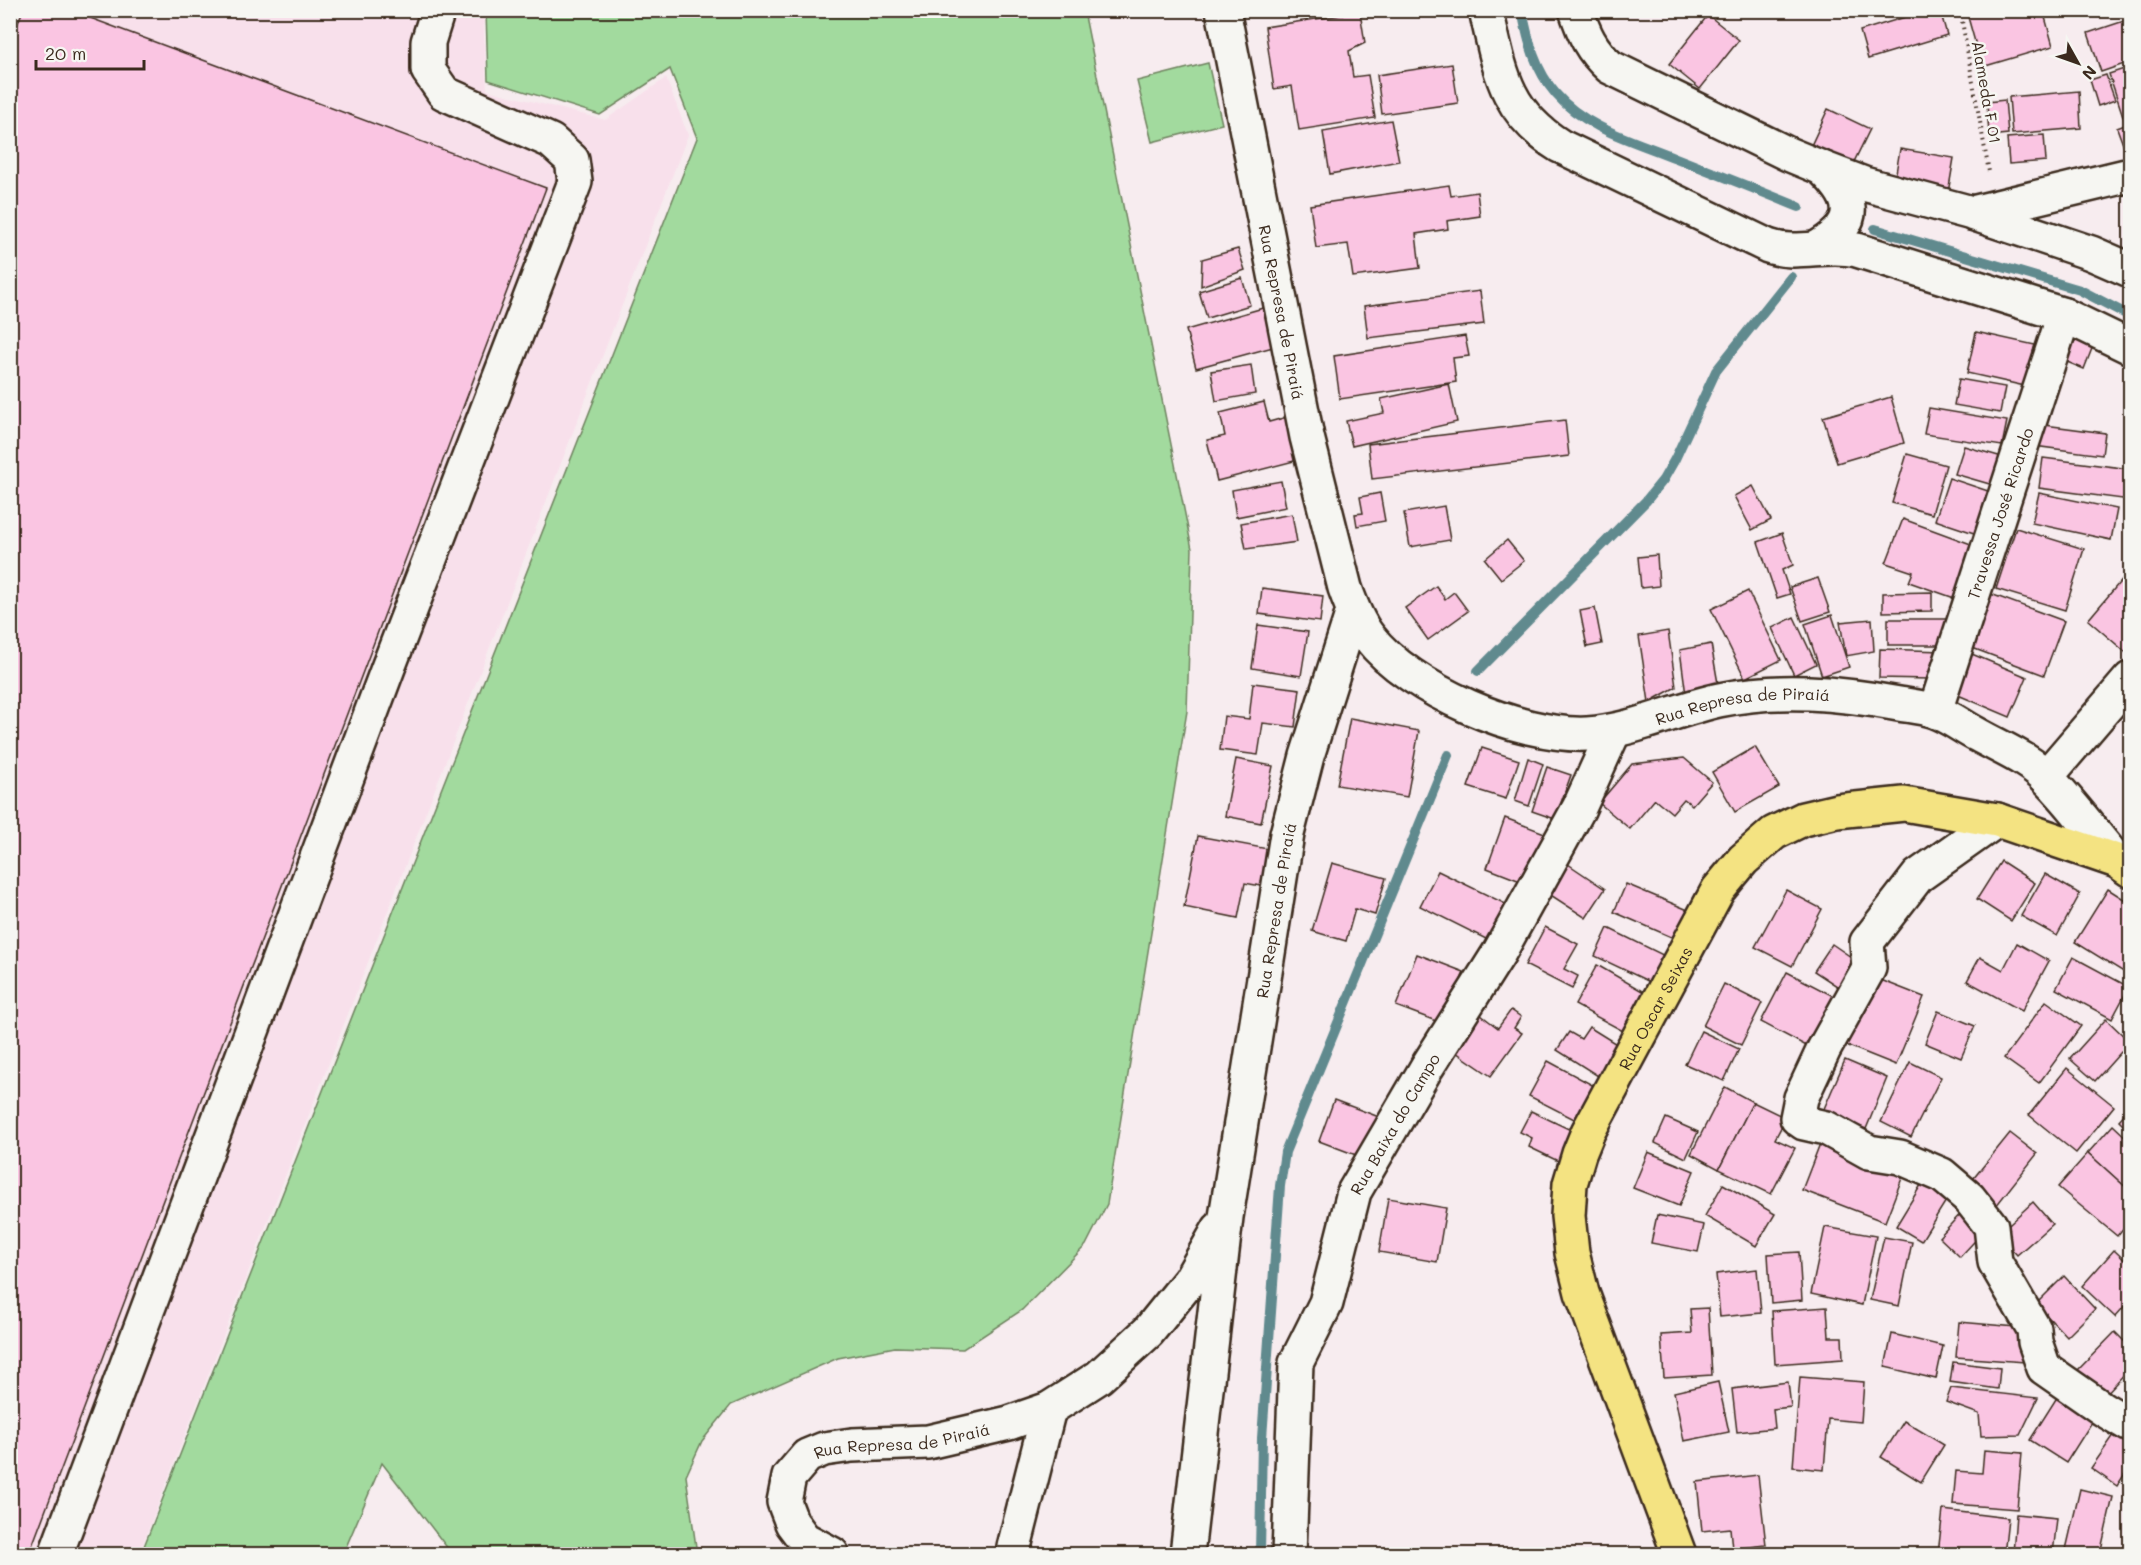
<svg xmlns="http://www.w3.org/2000/svg" width="2141" height="1565" viewBox="0 0 2141 1565" font-family="Mali,sans-serif">
  <style>
    .built { fill: #f8e0eb }
    .green { fill: #a2da9e; stroke: #6e825e; stroke-width: 1.5 }
    .lines { fill: none; stroke-linecap: round; stroke-linejoin: round }
    .stream { stroke: #618a8e; stroke-width: 10 }
    .building { fill: #fac5e2; stroke: #3b2a1e; stroke-width: 1.5 }
    .minor-casing { stroke: #3b2a1e; stroke-width: 38 }
    .major-casing { stroke: #3b2a1e; stroke-width: 38 }
    .path { stroke: #3b2a1e; stroke-width: 4; stroke-dasharray: 1.5 4.5; stroke-linecap: butt }
    .minor { stroke: #f6f6f2; stroke-width: 33 }
    .major { stroke: #f4e382; stroke-width: 33 }
    .labels { text-anchor: middle; dominant-baseline: central; stroke-width: 5; stroke-linejoin: round; paint-order: stroke }
    .street-label { font-size: 16px; fill: #3b2a1e; stroke: #f6f6f2 }
  </style>
  <rect width="100%" height="100%" fill="#f7ecef"/>
  <filter id="ink" filterUnits="userSpaceOnUse"><feTurbulence type="fractalNoise" baseFrequency=".0167" numOctaves="2"/><feDisplacementMap in="SourceGraphic" scale="12" xChannelSelector="R" yChannelSelector="G"/><feConvolveMatrix kernelMatrix="1 2 1 2 8 2 1 2 1" color-interpolation-filters="sRGB"/></filter>
  <g filter="url(#ink)">
    <!-- built -->
    <polygon class="built" points="11,11 483,11 487,90 605,120 666,78 688,135 139,1554 11,1554"/>
    <!-- green -->
    <g class="green">
      <polygon points="486,11 1084,11 1192,549 1187,711 1107,1204 1086,1245 1022,1310 963,1349 895,1347 838,1358 731,1405 702,1441 686,1476 697,1554 452,1554 382,1463 343,1554 141,1554 697,138 670,69 600,115 488,80"/>
      <polygon points="1208,63 1222,124 1152,142 1137,81"/>
    </g>
    <g class="lines">
      <!-- stream -->
      <g class="stream">
        <path d="M1522,10C1528,41 1535,70 1556,94C1586,129 1635,141 1676,158C1717,174 1758,190 1799,207"/>
        <polyline points="1875,229 2080,290 2130,316"/>
        <polyline points="1478,671 1646,501 1663,480 1675,459 1716,371 1791,277"/>
        <polyline points="1260,1554 1262,1438 1280,1186 1285,1152 1448,755"/>
      </g>
    </g>
    <!-- building -->
    <g class="building">
      <polygon points="23,10 69,10 546,188 29,1554 10,1554 10,43"/>
      <polygon points="1928,10 1940,10 1947,35 1868,59 1860,31"/>
      <polygon points="1966,10 2043,10 2053,46 1982,67"/>
      <polygon points="1360,12 1365,43 1349,51 1353,77 1368,75 1375,118 1299,130 1292,86 1274,89 1265,27"/>
      <polygon points="1708,15 1739,40 1700,89 1669,64"/>
      <polygon points="2130,19 2130,62 2101,72 2088,33"/>
      <polygon points="1452,64 1458,103 1382,114 1377,75"/>
      <polygon points="2130,67 2130,117 2124,119 2109,74"/>
      <polygon points="2106,75 2115,100 2098,106 2090,80"/>
      <polygon points="2079,91 2081,128 2012,134 2009,97"/>
      <polygon points="2005,100 2008,134 1989,136 1987,102"/>
      <polygon points="1828,109 1870,129 1849,172 1808,152"/>
      <polygon points="1391,120 1399,161 1330,174 1323,132"/>
      <polygon points="2130,123 2130,145 2124,147 2117,128"/>
      <polygon points="2044,135 2046,161 2009,164 2007,138"/>
      <polygon points="1900,149 1954,158 1948,193 1894,185"/>
      <polygon points="1449,185 1451,196 1477,192 1480,216 1447,221 1448,229 1416,234 1420,268 1353,277 1348,244 1316,248 1310,205"/>
      <polygon points="1238,249 1245,270 1201,286 1202,259"/>
      <polygon points="1242,278 1250,305 1207,318 1199,291"/>
      <polygon points="1480,291 1484,324 1368,338 1364,306"/>
      <polygon points="1263,308 1273,347 1196,368 1186,330"/>
      <polygon points="1976,332 2035,345 2025,386 1967,373"/>
      <polygon points="1465,336 1469,356 1453,358 1456,382 1340,399 1334,356"/>
      <polygon points="2069,336 2093,346 2084,369 2060,359"/>
      <polygon points="1251,365 1255,394 1216,401 1211,371"/>
      <polygon points="1959,379 2005,387 2000,413 1954,405"/>
      <polygon points="1449,384 1457,422 1352,446 1346,421 1384,413 1381,399"/>
      <polygon points="1891,397 1904,443 1837,463 1823,417"/>
      <polygon points="1264,402 1269,422 1287,417 1298,460 1217,481 1207,440 1225,436 1220,413"/>
      <polygon points="1929,408 2007,421 2002,446 1924,434"/>
      <polygon points="1565,420 1569,456 1372,479 1368,444"/>
      <polygon points="2037,424 2105,433 2102,455 2034,446"/>
      <polygon points="1964,446 2009,459 2000,487 1955,474"/>
      <polygon points="1907,454 1946,465 1932,514 1892,503"/>
      <polygon points="2043,458 2130,469 2130,500 2039,488"/>
      <polygon points="1949,478 2000,495 1986,537 1935,520"/>
      <polygon points="1281,481 1286,507 1236,517 1232,490"/>
      <polygon points="1753,486 1771,520 1752,530 1734,496"/>
      <polygon points="1380,493 1385,521 1357,526 1355,514 1363,513 1360,497"/>
      <polygon points="2039,493 2117,509 2111,540 2032,523"/>
      <polygon points="1444,506 1450,540 1410,547 1404,513"/>
      <polygon points="1292,514 1297,542 1246,549 1241,523"/>
      <polygon points="1903,519 1979,547 1960,600 1909,582 1913,572 1886,563"/>
      <polygon points="2016,528 2084,549 2065,610 1996,589"/>
      <polygon points="1782,533 1793,565 1782,570 1790,594 1777,598 1758,542"/>
      <polygon points="1507,540 1524,561 1501,579 1485,559"/>
      <polygon points="1657,555 1659,586 1641,588 1638,557"/>
      <polygon points="2130,570 2130,656 2088,620"/>
      <polygon points="1818,578 1830,612 1802,621 1790,587"/>
      <polygon points="1436,586 1445,599 1454,592 1468,611 1428,640 1405,608"/>
      <polygon points="1262,588 1323,596 1320,622 1259,614"/>
      <polygon points="1748,591 1781,660 1745,678 1711,609"/>
      <polygon points="1932,592 1932,611 1883,612 1883,593"/>
      <polygon points="1988,593 2064,621 2044,675 1967,646"/>
      <polygon points="1595,608 1602,644 1587,647 1580,611"/>
      <polygon points="1832,615 1849,667 1822,676 1805,624"/>
      <polygon points="1794,617 1816,664 1794,675 1772,628"/>
      <polygon points="1872,619 1874,651 1846,656 1840,622"/>
      <polygon points="1888,619 1949,619 1940,645 1888,645"/>
      <polygon points="1258,625 1308,632 1301,676 1252,668"/>
      <polygon points="1668,631 1676,687 1649,702 1639,636"/>
      <polygon points="1711,644 1719,689 1686,695 1680,650"/>
      <polygon points="1880,649 1942,651 1929,679 1879,678"/>
      <polygon points="1967,652 2027,677 2010,717 1951,692"/>
      <polygon points="1253,683 1300,689 1295,727 1263,723 1258,755 1220,750 1224,716 1249,719"/>
      <polygon points="1350,718 1419,731 1407,797 1337,785"/>
      <polygon points="1755,747 1779,787 1735,812 1712,772"/>
      <polygon points="1482,748 1519,760 1506,799 1468,787"/>
      <polygon points="1528,758 1543,764 1529,806 1515,801"/>
      <polygon points="1684,758 1712,782 1692,805 1684,799 1672,813 1655,799 1630,829 1599,803 1632,764"/>
      <polygon points="1236,759 1273,766 1261,823 1225,816"/>
      <polygon points="1547,767 1571,775 1555,819 1532,811"/>
      <polygon points="1505,818 1547,834 1528,884 1487,868"/>
      <polygon points="1198,836 1268,849 1261,886 1245,883 1238,918 1184,907"/>
      <polygon points="2001,861 2035,883 2011,921 1977,899"/>
      <polygon points="1565,862 1605,889 1586,918 1546,892"/>
      <polygon points="1332,863 1386,878 1375,915 1355,909 1346,941 1312,931"/>
      <polygon points="1438,871 1516,909 1498,945 1420,906"/>
      <polygon points="2045,874 2080,894 2057,936 2021,916"/>
      <polygon points="1626,884 1688,910 1676,939 1614,912"/>
      <polygon points="2108,889 2130,903 2130,976 2075,942"/>
      <polygon points="1786,890 1822,909 1792,966 1755,947"/>
      <polygon points="1545,927 1578,944 1564,969 1578,976 1572,989 1525,965"/>
      <polygon points="1608,928 1665,956 1652,983 1595,956"/>
      <polygon points="2017,943 2049,961 2022,1011 1967,981 1980,957 2003,970"/>
      <polygon points="1832,944 1864,966 1846,992 1814,971"/>
      <polygon points="1417,954 1464,972 1444,1024 1396,1006"/>
      <polygon points="2073,957 2129,987 2112,1019 2056,989"/>
      <polygon points="1597,965 1644,992 1623,1031 1575,1005"/>
      <polygon points="1787,972 1841,1000 1814,1050 1761,1022"/>
      <polygon points="1873,977 1924,997 1896,1065 1846,1045"/>
      <polygon points="1724,984 1762,1003 1741,1045 1703,1026"/>
      <polygon points="2046,1001 2081,1026 2039,1083 2004,1058"/>
      <polygon points="1473,1009 1498,1028 1511,1010 1521,1017 1514,1028 1522,1033 1491,1076 1447,1046"/>
      <polygon points="1938,1011 1975,1026 1961,1058 1925,1043"/>
      <polygon points="2106,1019 2130,1042 2095,1081 2070,1059"/>
      <polygon points="1589,1027 1618,1045 1598,1076 1557,1050 1569,1032 1581,1039"/>
      <polygon points="1701,1031 1739,1049 1724,1081 1685,1064"/>
      <polygon points="1845,1060 1887,1078 1866,1129 1823,1111"/>
      <polygon points="1548,1061 1596,1087 1578,1121 1529,1096"/>
      <polygon points="1910,1062 1941,1077 1911,1137 1881,1122"/>
      <polygon points="2067,1068 2114,1106 2076,1153 2029,1115"/>
      <polygon points="1725,1087 1753,1102 1719,1169 1691,1154"/>
      <polygon points="1334,1100 1379,1117 1364,1158 1319,1141"/>
      <polygon points="1753,1102 1786,1118 1775,1139 1795,1148 1771,1194 1719,1169"/>
      <polygon points="2130,1108 2130,1131 2119,1120"/>
      <polygon points="1531,1111 1575,1132 1560,1162 1529,1147 1532,1138 1520,1132"/>
      <polygon points="1666,1118 1698,1132 1686,1158 1655,1143"/>
      <polygon points="2113,1125 2130,1141 2130,1191 2088,1153"/>
      <polygon points="2010,1133 2037,1154 1996,1206 1969,1184"/>
      <polygon points="1821,1141 1904,1173 1885,1222 1802,1190"/>
      <polygon points="1648,1152 1694,1171 1679,1206 1633,1188"/>
      <polygon points="2088,1153 2130,1191 2130,1220 2117,1236 2058,1187"/>
      <polygon points="1924,1180 1949,1196 1921,1241 1896,1226"/>
      <polygon points="1723,1184 1775,1214 1756,1246 1705,1216"/>
      <polygon points="1388,1198 1446,1208 1437,1262 1379,1252"/>
      <polygon points="2033,1202 2052,1224 2017,1255 1998,1234"/>
      <polygon points="1964,1210 1985,1230 1960,1257 1939,1237"/>
      <polygon points="1657,1215 1704,1225 1698,1252 1651,1243"/>
      <polygon points="1825,1227 1876,1236 1862,1305 1811,1294"/>
      <polygon points="1884,1237 1912,1242 1899,1306 1870,1300"/>
      <polygon points="2114,1250 2130,1265 2130,1300 2115,1317 2082,1286"/>
      <polygon points="1799,1252 1802,1300 1771,1303 1768,1254"/>
      <polygon points="1757,1269 1761,1313 1720,1317 1716,1274"/>
      <polygon points="2064,1276 2095,1309 2067,1337 2036,1304"/>
      <polygon points="1827,1307 1829,1337 1842,1337 1843,1359 1775,1364 1772,1311"/>
      <polygon points="1708,1308 1712,1375 1664,1378 1661,1335 1692,1333 1690,1309"/>
      <polygon points="1959,1322 2028,1328 2025,1362 1956,1357"/>
      <polygon points="2115,1332 2130,1347 2130,1368 2104,1396 2077,1371"/>
      <polygon points="1892,1334 1943,1346 1936,1379 1885,1367"/>
      <polygon points="1953,1362 2000,1368 1998,1389 1950,1382"/>
      <polygon points="1800,1377 1864,1382 1861,1422 1828,1419 1824,1470 1793,1467"/>
      <polygon points="1718,1382 1729,1432 1684,1441 1674,1392"/>
      <polygon points="1788,1382 1791,1407 1773,1409 1775,1428 1737,1432 1732,1389"/>
      <polygon points="1951,1388 2038,1398 2020,1435 1981,1436 1979,1414 1946,1402"/>
      <polygon points="2061,1391 2097,1414 2066,1463 2030,1440"/>
      <polygon points="1904,1421 1944,1445 1921,1482 1881,1457"/>
      <polygon points="2121,1425 2130,1432 2130,1466 2117,1486 2091,1468"/>
      <polygon points="1984,1450 2022,1453 2017,1509 1953,1504 1956,1471 1982,1473"/>
      <polygon points="1758,1475 1766,1545 1732,1549 1730,1528 1702,1531 1697,1482"/>
      <polygon points="2080,1489 2113,1497 2100,1554 2065,1554"/>
      <polygon points="1943,1510 2008,1518 2004,1554 1938,1554"/>
      <polygon points="2016,1514 2057,1518 2053,1554 2013,1554"/>
    </g>
    <g class="lines">
      <defs>
        <g id="minor">
          <path id="s1" d="M1223,10L1307,437L1345,588C1351,605 1358,623 1369,637C1410,690 1520,737 1587,734C1633,731 1674,710 1719,700C1778,687 1840,693 1899,704C1910,706 1923,707 1934,711C1949,716 1964,728 1978,735C2001,748 2029,759 2047,778C2072,803 2094,834 2117,861"/>
          <path d="M1486,10C1500,70 1504,111 1560,146L1768,246C1797,256 1826,243 1857,250L2064,315L2130,347"/>
          <path d="M1576,10C1584,34 1591,50 1610,67L1788,154L1822,168L1864,184L1972,213L2091,253L2130,270"/>
          <polyline points="1972,213 2130,175"/>
          <path d="M1819,247C1861,221 1854,199 1822,168"/>
          <path id="s2" d="M1935,711L2064,315"/>
          <polyline points="2046,777 2130,679"/>
          <polyline points="1997,820 1918,876 1867,942 1869,968 1824,1049 1801,1098 1797,1118 1804,1123 1826,1128 1869,1152 1900,1157 1942,1175 1969,1198 1991,1226 1995,1262 2034,1329 2035,1342 2044,1368 2103,1409 2130,1425"/>
          <polyline points="1014,1547 1049,1409"/>
          <polyline points="56,1554 388,668 575,182 572,160 551,141 444,93 428,70 428,42 438,10"/>
          <path id="s3" d="M832,1554L804,1539L792,1523L784,1502L789,1477L807,1456L824,1449L852,1445L928,1442L1009,1423L1049,1409L1099,1377L1148,1332L1190,1280L1219,1229"/>
          <path id="s4" d="M1187,1554L1226,1217L1287,834L1307,756L1353,611"/>
          <path id="s5" d="M1289,1554L1296,1363L1326,1303L1354,1192L1427,1067L1499,953L1579,808L1614,731"/>
        </g>
        <g id="major">
          <path id="s6" d="M1679,1554L1582,1293L1572,1253L1568,1216L1570,1184L1579,1154L1588,1132L1718,890L1743,860L1774,833L1803,819L1837,811L1904,804L1997,820L2117,861L2130,870"/>
        </g>
      </defs>
      <!-- minor casing -->
      <use href="#minor" class="minor-casing"/>
      <!-- major casing -->
      <use href="#major" class="major-casing"/>
      <!-- path -->
      <polyline class="path" points="1960,10 1989,172"/>
      <!-- minor -->
      <use href="#minor" class="minor"/>
      <!-- major -->
      <use href="#major" class="major"/>
    </g>
  </g>
  <g class="labels">
    <!-- street labels -->
    <g class="street-label">
      <text transform="translate(1987 92) rotate(80)">Alameda F 01</text>
      <text stroke="none"><textPath href="#s1" startOffset="308">Rua Represa de Piraiá</textPath></text>
      <text stroke="none"><textPath href="#s2" startOffset="208">Travessa José Ricardo</textPath></text>
      <text stroke="none"><textPath href="#s1" startOffset="1050">Rua Represa de Piraiá</textPath></text>
      <text stroke="none"><textPath href="#s4" startOffset="650">Rua Represa de Piraiá</textPath></text>
      <text stroke="none"><textPath href="#s6" startOffset="585">Rua Oscar Seixas</textPath></text>
      <text stroke="none"><textPath href="#s5" startOffset="452">Rua Baixa do Campo</textPath></text>
      <text stroke="none"><textPath href="#s3" startOffset="224">Rua Represa de Piraiá</textPath></text>
    </g>
  </g>
  <!-- margin -->
  <rect width="2141" height="1565" fill="none" stroke="#f6f6f2" stroke-width="36"/>
  <rect x="18" y="18" width="2105" height="1529" fill="none" stroke="#3b2a1e" stroke-width="2" filter="url(#ink)"/>
  <!-- north arrow -->
  <g transform="translate(2078 63) rotate(130)" stroke="#f6f6f2" stroke-width="4.5" paint-order="stroke">
  <path d="M0-4.5L10 22L0 15L-10 22Z" fill="#3b2a1e"/>
  <text y="-9" font-size="16" font-weight="bold" text-anchor="middle" fill="#3b2a1e">N</text>
  </g>
  <!-- scale -->
  <path d="M36 60v9h108v-9" fill="none" stroke="#3b2a1e" stroke-width="3"/>
  <text x="45" y="60" font-size="18" fill="#3b2a1e" stroke="#f6f6f2" stroke-width="4.5" paint-order="stroke">20 m</text>
</svg>
